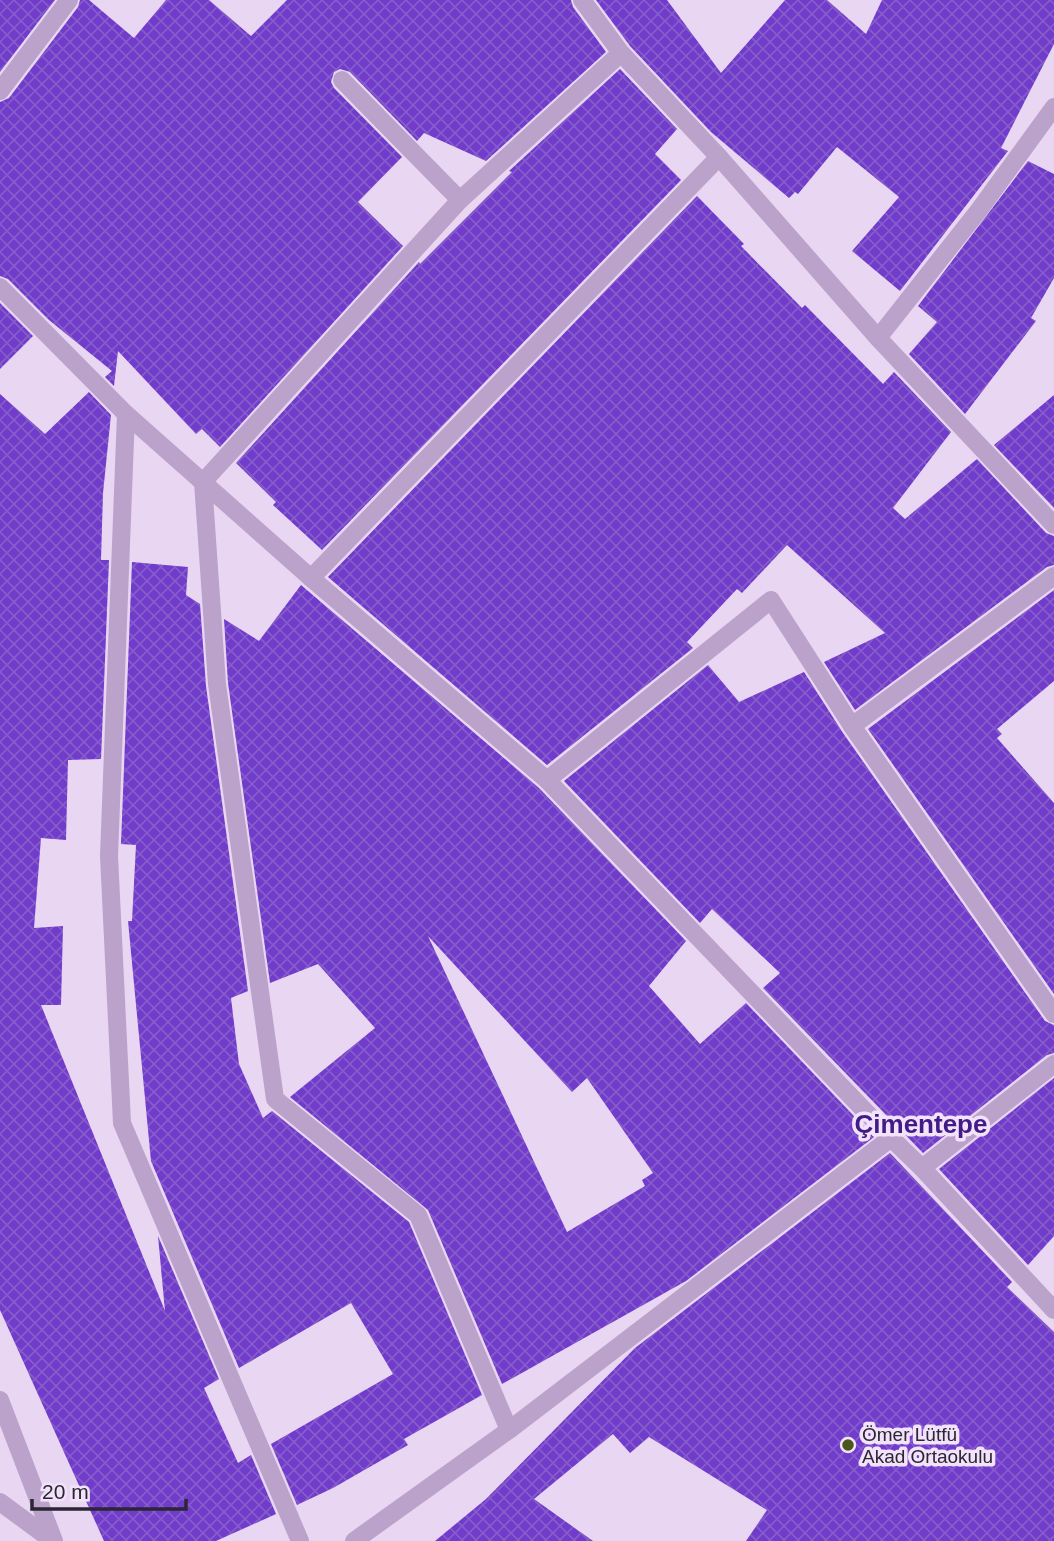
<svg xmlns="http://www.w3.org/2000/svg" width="1054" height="1541" viewBox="0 0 1054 1541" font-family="Arial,sans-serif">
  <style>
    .building { fill: url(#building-cross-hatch); fill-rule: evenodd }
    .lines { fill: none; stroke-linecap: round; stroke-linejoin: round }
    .minor { stroke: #baa2ca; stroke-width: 18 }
    .poi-dot { fill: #4b5719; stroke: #f2e3fa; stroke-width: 2.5 }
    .labels { text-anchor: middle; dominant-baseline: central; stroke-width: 7; stroke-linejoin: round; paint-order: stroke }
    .poi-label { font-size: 19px; fill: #2c2534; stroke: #f2e3fa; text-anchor: start }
    .district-label { font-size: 26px; font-weight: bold; fill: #421b86; stroke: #f2e3fa }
  </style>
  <defs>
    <pattern id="building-cross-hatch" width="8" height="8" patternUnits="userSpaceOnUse" patternTransform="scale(1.75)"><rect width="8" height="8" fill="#713bcb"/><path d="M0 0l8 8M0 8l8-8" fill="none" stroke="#855cc9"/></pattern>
  </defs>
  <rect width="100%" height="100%" fill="#e8d6f2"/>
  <!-- building -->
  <g class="building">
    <polygon points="0,0 55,0 0,72"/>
    <polygon points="80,0 89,0 134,38 166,0 209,0 251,36 287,0 571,0 573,7 606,52 486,161 424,133 417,141 350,72 340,69 334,72 331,82 334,88 402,157 358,202 403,246 220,447 202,429 196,434 118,351 114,386 105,377 112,371 49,320 8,279 0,276 0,102 9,98 78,7"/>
    <polygon points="596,0 667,0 721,73 785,0 827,0 866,34 882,0 1054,0 1054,44 1001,148 1008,151 900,291 852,251 899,197 837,147 798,194 795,192 789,198 711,132 630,46"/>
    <polygon points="620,69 677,129 655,154 681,180 322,550 273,505 276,502 236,463 419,262 420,264 512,172 509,171"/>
    <polygon points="1028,161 1054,174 1054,278 1031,318 1036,321 965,414 909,354 937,322 918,306"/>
    <polygon points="697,196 744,244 741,246 802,308 805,305 883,384 894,372 951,432 893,508 905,519 977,459 1046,533 1054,536 1054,565 1047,567 855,710 824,662 885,633 787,545 742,593 737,589 687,642 693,648 547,765 328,577"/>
    <polygon points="0,303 33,336 0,369"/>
    <polygon points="89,392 111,415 103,493 101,560 109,560 101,759 68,760 66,840 41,838 34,928 63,926 61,1005 41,1005 165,1311 158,1236 219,1379 204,1388 238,1463 251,1455 276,1514 216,1541 104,1541 0,1310 0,394 45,434"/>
    <polygon points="1054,395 1054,508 994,445"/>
    <polygon points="132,562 188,567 186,595 200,604 206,686 248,991 231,998 239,1064 263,1118 272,1111 409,1222 482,1395 404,1439 408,1445 333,1488 297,1505 271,1444 393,1374 351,1303 239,1368 151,1161 128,921 132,921 136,845 121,844"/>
    <path d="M301,585L539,788L686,941L649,986L700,1044L746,1003L874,1137L686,1281L502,1384L428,1210L290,1097L375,1028L318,964L270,983L228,683L224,619L259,641ZM428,936L572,1092L587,1078L653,1173L642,1180L645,1186L567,1232Z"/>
    <polygon points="1054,590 1054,681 997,729 1002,734 997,738 1054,803 1054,994 868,729"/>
    <polygon points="708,665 739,702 804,672 843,733 1045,1021 1054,1025 1054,1053 1047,1055 923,1153 763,988 780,973 712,909 700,923 564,781"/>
    <polygon points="1054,1078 1054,1236 1028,1265 939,1169"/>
    <polygon points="890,1153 1012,1282 1007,1287 1054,1332 1054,1541 746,1541 767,1510 649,1437 630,1453 613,1434 534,1499 593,1541 435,1541 486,1499 635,1348"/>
  </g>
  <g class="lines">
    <!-- minor -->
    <g class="minor">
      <polyline points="582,0 621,53 719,157 878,338 1054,525"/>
      <polyline points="342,80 460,200"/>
      <polyline points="0,91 69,0"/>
      <polyline points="0,287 126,414 311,578 547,780 891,1138 922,1168 1054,1310"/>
      <polyline points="878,338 979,210 1054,107"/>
      <polyline points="126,414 109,856 122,1123 300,1541"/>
      <polyline points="311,578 719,157"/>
      <polyline points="852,726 1054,576"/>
      <polyline points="547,780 771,600 852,726 1054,1014"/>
      <polyline points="922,1168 1054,1064"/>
      <polyline points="0,1400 54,1541"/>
      <polyline points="509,1430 418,1215 275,1099 217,684 203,482 460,200 621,53"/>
      <polyline points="0,1502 53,1541"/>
      <polyline points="354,1541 509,1430 891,1138"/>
    </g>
  </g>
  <!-- markers -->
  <circle class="poi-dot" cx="848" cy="1445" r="7"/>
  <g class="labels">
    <!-- poi labels -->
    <g class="poi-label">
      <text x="862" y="1434">Ömer Lütfü<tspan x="862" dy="22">Akad Ortaokulu</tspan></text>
    </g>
    <!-- district labels -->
    <g class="district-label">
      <text x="921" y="1124">Çimentepe</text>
    </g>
  </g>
  <!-- scale -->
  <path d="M32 1499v10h154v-10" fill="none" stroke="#2c2534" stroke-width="3.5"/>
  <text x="42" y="1499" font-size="21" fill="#2c2534" stroke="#f2e3fa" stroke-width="5" paint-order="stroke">20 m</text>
</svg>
